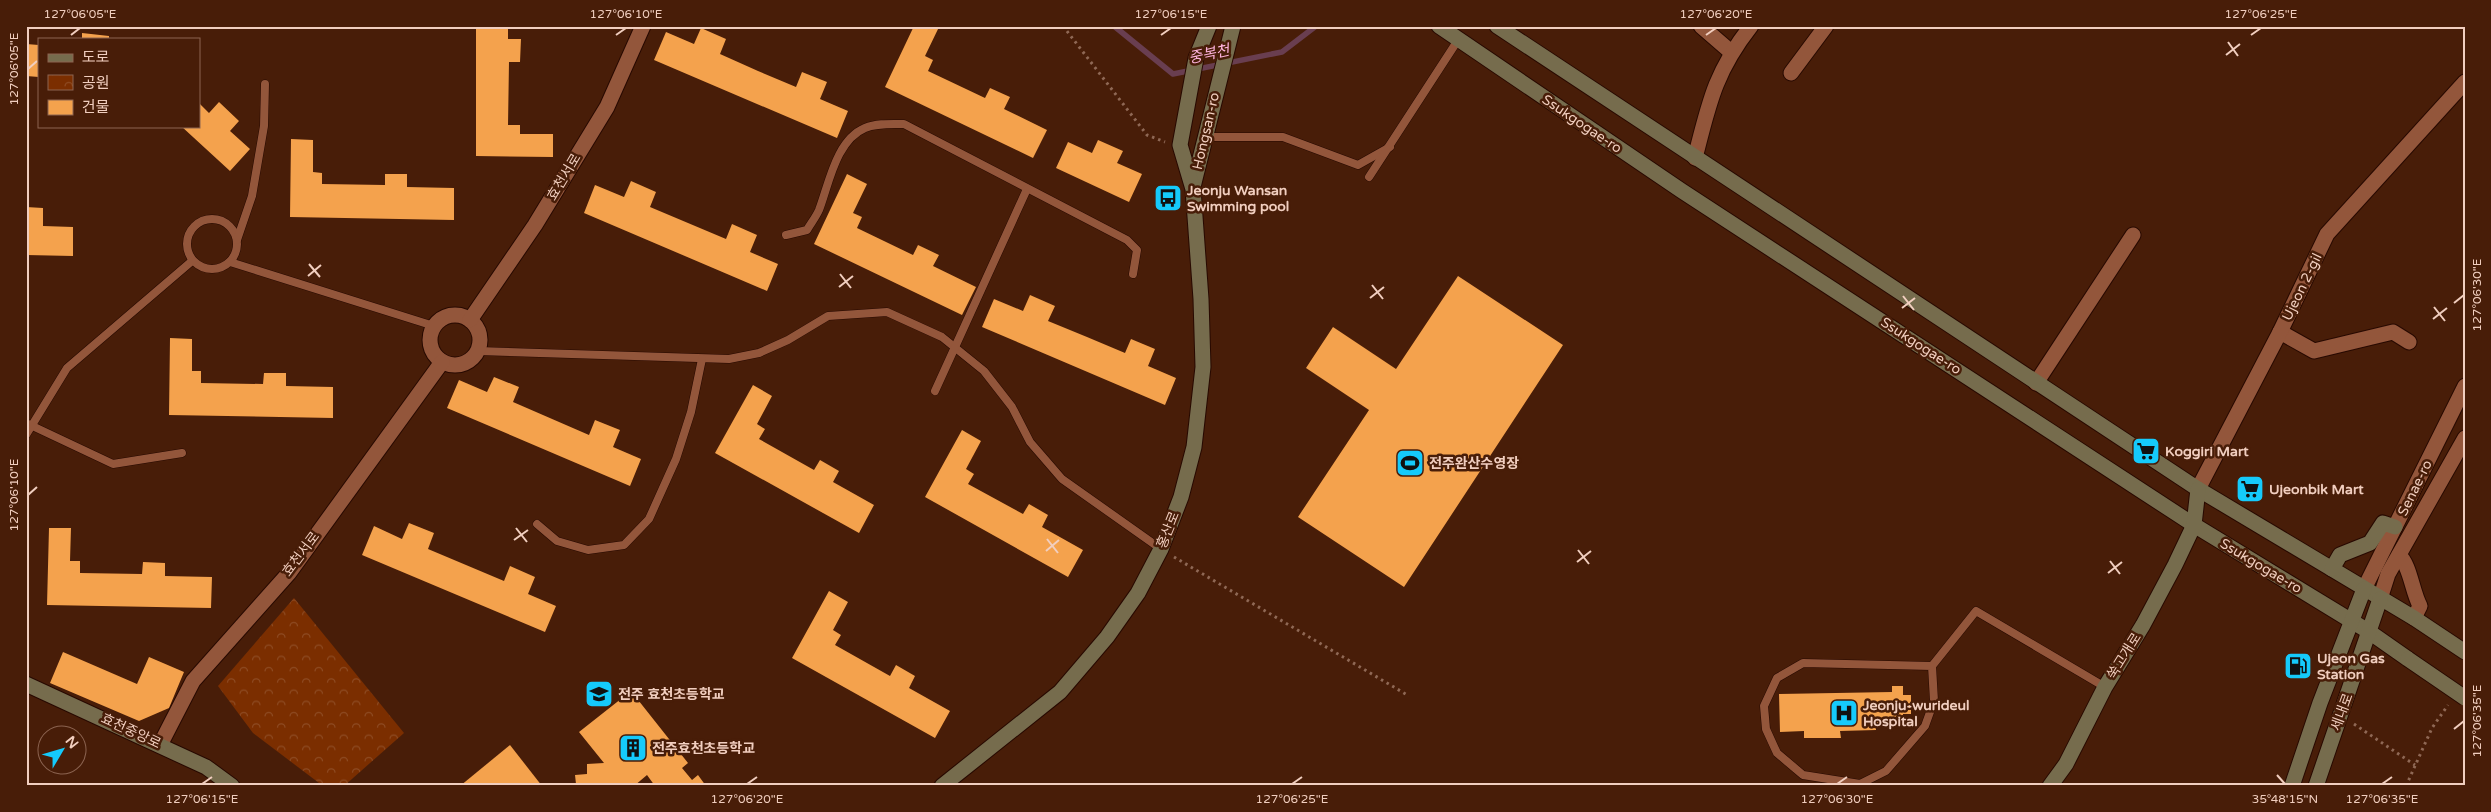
<svg xmlns="http://www.w3.org/2000/svg" width="2491" height="812" viewBox="0 0 2491 812" font-family="'Varela Round','Noto Sans KR',sans-serif">
  <style>
    .park { fill: url(#park-crowns) }
    .lines { fill: none; stroke-linecap: round; stroke-linejoin: round }
    .stream { stroke: #693e50; stroke-width: 5.5 }
    .building { fill: #f4a24d }
    .lane-casing { stroke: #270900; stroke-width: 9 }
    .street-casing { stroke: #270900; stroke-width: 17 }
    .secondary-casing { stroke: #270900; stroke-width: 17 }
    .path { stroke: #8f6855; stroke-width: 3; stroke-dasharray: 2.5 4; stroke-linecap: butt }
    .lane { stroke: #93563b; stroke-width: 8 }
    .street { stroke: #93563b; stroke-width: 15 }
    .secondary { stroke: #766c4d; stroke-width: 15 }
    .secondary-bridge-casing { stroke: #270900; stroke-width: 17; stroke-linecap: butt }
    .secondary-bridge { stroke: #766c4d; stroke-width: 15 }
    .ticks { fill: none; stroke: #f1cebf; stroke-width: 2 }
    .labels { text-anchor: middle; dominant-baseline: central; stroke-width: 5; stroke-linejoin: round; paint-order: stroke }
    .street-label { font-size: 14px; fill: #f1cebf; stroke: #481d08 }
    .poi-label { font-size: 14px; font-weight: bold; fill: #f1cebf; stroke: #481d08; text-anchor: start }
    .water-label { font-size: 15px; font-style: italic; fill: #fcb2dc; stroke: #481d08 }
    .neatline { fill: none; stroke: #f1cebf; stroke-width: 2 }
    .ticks-label { font-size: 12px; text-anchor: middle; fill: #f1cebf }
  </style>
  <defs>
    <pattern id="park-crowns" width="20" height="18" patternUnits="userSpaceOnUse" patternTransform="scale(1.25)"><rect width="20" height="18" fill="#7b2e00"/><path d="M2 6a3 3 0 1 1 6 0M12 15a3 3 0 1 1 6 0" fill="none" stroke="#8e4b23"/></pattern>
  </defs>
  <rect width="100%" height="100%" fill="#481d08"/>
  <!-- park -->
  <polygon class="park" points="294,598 404,733 344,786 323,786 253,733 218,686"/>
  <g class="lines">
    <!-- stream -->
    <polyline class="stream" points="1114,26 1173,74 1282,52 1316,26"/>
  </g>
  <!-- building -->
  <g class="building">
    <polygon points="476,26 508,26 508,39 521,39 520,62 509,62 508,125 520,125 520,134 553,134 553,157 476,156"/>
    <polygon points="914,26 939,27 925,56 933,60 928,71 985,98 990,88 1010,97 1004,109 1047,130 1033,158 885,87"/>
    <polygon points="701,28 726,39 720,54 758,71 796,87 802,72 827,82 820,99 848,111 837,138 654,60 666,32 694,44"/>
    <polygon points="82,33 109,36 109,39 82,39"/>
    <polygon points="26,44 39,45 39,77 26,76"/>
    <polygon points="219,102 239,121 230,131 250,149 230,171 181,126 199,126 199,103 209,113"/>
    <polygon points="291,139 313,140 313,172 322,173 322,184 385,185 385,174 407,174 407,187 454,188 454,220 290,217"/>
    <polygon points="1098,140 1123,151 1117,163 1142,174 1129,202 1056,168 1068,142 1092,153"/>
    <polygon points="847,174 867,184 853,213 862,217 857,228 913,255 918,245 939,255 933,266 976,287 962,315 814,244"/>
    <polygon points="631,181 656,192 650,207 726,239 732,224 757,235 750,252 778,264 767,291 584,213 595,185 624,197"/>
    <polygon points="26,207 43,208 43,226 73,227 73,256 26,255"/>
    <polygon points="1458,276 1563,345 1404,587 1298,517 1369,410 1306,368 1333,327 1396,369"/>
    <polygon points="1030,295 1055,306 1048,321 1087,337 1125,353 1131,339 1155,349 1148,366 1176,378 1165,405 982,327 994,299 1023,311"/>
    <polygon points="170,338 192,339 192,371 201,371 201,383 263,384 264,373 286,373 286,386 333,387 333,418 169,415"/>
    <polygon points="494,377 519,387 513,402 589,435 595,420 620,430 613,447 641,459 630,486 447,408 459,380 487,392"/>
    <polygon points="753,385 772,396 757,424 765,429 759,439 814,470 820,460 839,471 833,482 874,505 859,533 715,453"/>
    <polygon points="962,430 981,441 966,469 974,474 968,484 1023,514 1029,504 1048,515 1042,527 1083,550 1068,577 925,497"/>
    <polygon points="409,523 434,533 428,549 504,581 510,566 535,577 528,594 556,606 545,632 362,555 374,526 402,539"/>
    <polygon points="49,528 71,528 70,561 80,561 80,573 142,574 143,562 165,563 165,576 212,577 211,608 47,605"/>
    <polygon points="829,591 848,602 833,630 841,635 835,645 890,676 896,665 915,676 909,688 950,711 935,738 792,658"/>
    <polygon points="63,652 137,684 149,657 184,672 169,708 139,721 50,683"/>
    <polygon points="1892,686 1903,686 1903,695 1911,695 1911,714 1903,714 1903,723 1876,724 1876,730 1840,731 1841,738 1804,738 1804,731 1780,732 1779,694 1892,692"/>
    <polygon points="631,691 688,763 682,768 692,780 698,775 706,786 655,786 647,775 634,786 570,786 576,784 575,775 587,774 587,764 604,763 579,732"/>
    <polygon points="510,745 542,786 460,786"/>
  </g>
  <g class="lines">
    <defs>
      <g id="lane">
        <polyline points="1205,137 1283,137 1358,165 1390,147"/>
        <polyline points="1369,177 1458,40"/>
        <circle cx="212" cy="244" r="25"/>
        <path d="M786,235L807,230C811,223 816,217 819,210C829,184 836,140 865,128C877,123 891,124 904,124L1127,240L1137,250L1133,274"/>
        <polyline points="237,240 252,196 264,126 265,84"/>
        <polyline points="230,262 434,326"/>
        <polyline points="478,351 729,359 759,353 788,340 828,316 887,312 942,337 984,371 1012,407 1030,442 1062,479 1161,549"/>
        <polyline points="935,391 1027,189"/>
        <polyline points="26,423 113,464 182,453"/>
        <polyline points="26,435 67,368 192,261"/>
        <polyline points="537,524 557,541 588,550 624,545 649,519 676,459 691,412 702,359"/>
        <polyline points="1932,666 1803,663 1777,678 1764,706 1766,729 1777,753 1803,775 1860,784 1886,771 1925,726 1934,701 1932,666 1976,611 2105,687"/>
      </g>
      <g id="street">
        <polyline points="1701,26 1731,52"/>
        <polyline points="1791,73 1826,26"/>
        <path d="M1695,158C1709,103 1715,72 1751,26"/>
        <circle cx="455" cy="340" r="25"/>
        <polyline points="470,320 535,225 607,107 643,26"/>
        <polyline points="2280,332 2314,351 2393,332 2409,342"/>
        <polyline points="2036,383 2133,235"/>
        <polyline points="2198,489 2280,332 2327,234 2465,82"/>
        <path d="M2399,555C2410,565 2412,591 2420,606L2414,618"/>
        <polyline points="2364,589 2465,386"/>
        <polyline points="2380,599 2388,574 2465,438"/>
        <polyline points="160,745 193,681 289,573 442,362"/>
      </g>
      <g id="secondary">
        <polyline points="1439,26 1682,191 2194,525 2368,631 2408,659"/>
        <polyline points="1497,26 2198,489 2414,618 2465,652"/>
        <polyline points="1193,187 1233,26"/>
        <polyline points="2332,569 2340,555 2370,543 2383,523 2395,527"/>
        <polyline points="26,684 206,767 232,786"/>
        <polyline points="942,786 1060,692 1107,637 1138,593 1161,549 1181,497 1194,447 1203,367 1201,299 1193,189 1180,145 1196,58 1209,26"/>
        <polyline points="2050,786 2066,764 2105,687 2143,625 2175,565 2194,525 2198,489"/>
        <polyline points="2292,786 2320,703 2364,589"/>
        <polyline points="2316,786 2380,599"/>
      </g>
    </defs>
    <!-- lane casing -->
    <use href="#lane" class="lane-casing"/>
    <!-- street casing -->
    <use href="#street" class="street-casing"/>
    <!-- secondary casing -->
    <use href="#secondary" class="secondary-casing"/>
    <!-- path -->
    <g class="path">
      <polyline points="1063,26 1147,135 1165,142"/>
      <polyline points="1174,557 1409,696"/>
      <polyline points="2354,724 2415,765"/>
      <polyline points="2406,786 2432,728 2448,705"/>
    </g>
    <!-- lane -->
    <use href="#lane" class="lane"/>
    <!-- street -->
    <use href="#street" class="street"/>
    <!-- secondary -->
    <use href="#secondary" class="secondary"/>
    <defs>
      <polyline id="secondary-bridge" points="2408,659 2465,698"/>
    </defs>
    <!-- secondary-bridge casing -->
    <use href="#secondary-bridge" class="secondary-bridge-casing"/>
    <!-- secondary-bridge -->
    <use href="#secondary-bridge" class="secondary-bridge"/>
  </g>
  <!-- ticks -->
  <path class="ticks" d="M71,35L80,28M616,35L626,28M1161,35L1171,28M1706,35L1716,28M2251,35L2261,28M2228,42L2238,56M2226,55L2240,44M28,69L37,61M309,264L320,277M840,274L851,288M308,276L321,265M1372,285L1383,299M839,287L853,276M1903,296L1914,310M1370,298L1384,287M2454,303L2464,295M2434,307L2445,321M1902,308L1915,298M2433,319L2447,308M28,495L37,487M516,528L527,542M1047,539L1058,553M514,540L528,530M1578,550L1589,564M1046,551L1059,540M2110,561L2120,574M1577,562L1591,551M2108,573L2122,562M2454,729L2464,721M2277,775L2285,784M202,784L212,777M747,784L757,777M1292,784L1302,777M1837,784L1847,777M2382,784L2392,777"/>
  <!-- icons -->
  <defs>
    <symbol id="bus-square" viewBox="-11 -11 22 22"><rect x="-9" y="-9" width="18" height="18" rx="4" fill="#15cafb" stroke="#481d08"/><path d="M-5-6H5V4H4V6H2V4H-2V6H-4V4H-5ZM-3.5-4V0h7V-4ZM-3.5 1.2v1.5H-2V1.2ZM2 1.2v1.5H3.5V1.2Z" fill="#111"/></symbol>
    <symbol id="supermarket-square" viewBox="-11 -11 22 22"><rect x="-9" y="-9" width="18" height="18" rx="4" fill="#15cafb" stroke="#481d08"/><path d="M-6-5.5h2.5l.6 2H6L4.5 2H-2.5L-4.4-4H-6ZM-1.5 3.2a1.3 1.3 0 1 0 .1 0ZM3 3.2a1.3 1.3 0 1 0 .1 0Z" fill="#111"/></symbol>
    <symbol id="stadium-square" viewBox="-11 -11 22 22"><rect x="-9" y="-9" width="18" height="18" rx="4" fill="#15cafb" stroke="#481d08"/><path d="M0-5a6.5 5 0 1 0 0 10a6.5 5 0 1 0 0-10ZM-3.5-1.8h7v3.6h-7Z" fill="#111"/></symbol>
    <symbol id="fuel-square" viewBox="-11 -11 22 22"><rect x="-9" y="-9" width="18" height="18" rx="4" fill="#15cafb" stroke="#481d08"/><path d="M-5.5-6h7V0h2V4h1.3V-2.5L3-4.5l.8-.8L6-3V5H2.5V1h-1V6h-7ZM-4.2-4.7v3.2H.2V-4.7Z" fill="#111"/></symbol>
    <symbol id="school-square" viewBox="-11 -11 22 22"><rect x="-9" y="-9" width="18" height="18" rx="4" fill="#15cafb" stroke="#481d08"/><path d="M0-5L7-2L0 1L-7-2ZM-4 1L0 2.5L4 1V4Q0 6-4 4Z" fill="#111"/></symbol>
    <symbol id="hospital-square" viewBox="-11 -11 22 22"><rect x="-9" y="-9" width="18" height="18" rx="4" fill="#15cafb" stroke="#481d08"/><path d="M-5-5h3v3.5h4V-5h3V5h-3V1.5h-4V5h-3Z" fill="#111"/></symbol>
    <symbol id="building-square" viewBox="-11 -11 22 22"><rect x="-9" y="-9" width="18" height="18" rx="4" fill="#15cafb" stroke="#481d08"/><path d="M-4-6H4V6H1V3H-1V6H-4ZM-2.5-4.3h1.7v1.8h-1.7ZM.8-4.3h1.7v1.8H.8ZM-2.5-1h1.7V.8h-1.7ZM.8-1h1.7V.8H.8Z" fill="#111"/></symbol>
  </defs>
  <g fill-rule="evenodd">
    <use href="#bus-square" x="1152" y="182" width="32" height="32"/>
    <use href="#supermarket-square" x="2130" y="435" width="32" height="32"/>
    <use href="#stadium-square" x="1394" y="447" width="32" height="32"/>
    <use href="#supermarket-square" x="2234" y="473" width="32" height="32"/>
    <use href="#fuel-square" x="2282" y="650" width="32" height="32"/>
    <use href="#school-square" x="583" y="678" width="32" height="32"/>
    <use href="#hospital-square" x="1828" y="697" width="32" height="32"/>
    <use href="#building-square" x="617" y="732" width="32" height="32"/>
  </g>
  <g class="labels">
    <!-- street labels -->
    <g class="street-label">
      <text transform="translate(1582 124) rotate(34)">Ssukgogae-ro</text>
      <text transform="translate(1206 131) rotate(-77)">Hongsan-ro</text>
      <text transform="translate(564 177) rotate(-59)">효천서로</text>
      <text transform="translate(2302 287) rotate(-64)">Ujeon 2-gil</text>
      <text transform="translate(1921 346) rotate(33)">Ssukgogae-ro</text>
      <text transform="translate(2415 488) rotate(-64)">Senae-ro</text>
      <text transform="translate(1168 530) rotate(-68)">홍산로</text>
      <text transform="translate(301 554) rotate(-53)">효천서로</text>
      <text transform="translate(2261 566) rotate(31)">Ssukgogae-ro</text>
      <text transform="translate(2124 656) rotate(-58)">쑥고개로</text>
      <text transform="translate(2342 712) rotate(-70)">세내로</text>
      <text transform="translate(131 731) rotate(25)">효천중앙로</text>
    </g>
    <!-- poi labels -->
    <g class="poi-label">
      <text x="1187" y="190">Jeonju Wansan<tspan x="1187" dy="16">Swimming pool</tspan></text>
      <text x="2165" y="451">Koggiri Mart</text>
      <text x="1429" y="463">전주완산수영장</text>
      <text x="2269" y="489">Ujeonbik Mart</text>
      <text x="2317" y="658">Ujeon Gas<tspan x="2317" dy="16">Station</tspan></text>
      <text x="618" y="694">전주 효천초등학교</text>
      <text x="1863" y="705">Jeonju-wurideul<tspan x="1863" dy="16">Hospital</tspan></text>
      <text x="652" y="748">전주효천초등학교</text>
    </g>
    <!-- water labels -->
    <g class="water-label">
      <text transform="translate(1209 54) rotate(-12)">중복천</text>
    </g>
  </g>
  <!-- border -->
  <rect width="2491" height="812" fill="none" stroke="#481d08" stroke-width="55"/>
  <!-- legend -->
  <rect x="38" y="38" width="162" height="90" fill="#481d08" stroke="#8c6451"/>
  <rect x="48" y="54" width="25" height="8" fill="#766c4d" stroke="#8c6451"/>
  <text x="82" y="62" font-size="15" fill="#f1cebf">도로</text>
  <rect x="48" y="75" width="25" height="15" fill="url(#park-crowns)" stroke="#8c6451"/>
  <text x="82" y="88" font-size="15" fill="#f1cebf">공원</text>
  <rect x="48" y="100" width="25" height="15" fill="#f4a24d" stroke="#8c6451"/>
  <text x="82" y="112" font-size="15" fill="#f1cebf">건물</text>
  <!-- north arrow -->
  <g transform="translate(62 750) rotate(52)"><circle r="24" fill="#481d08" stroke="#8c6451"/>
  <path d="M0-4L9 19L0 12L-9 19Z" fill="#15cafb"/>
  <text y="-8" font-size="14" font-weight="bold" text-anchor="middle" fill="#f1cebf">N</text>
  </g>
  <rect x="28" y="28" width="2436" height="756" class="neatline"/>
  <g class="ticks-label">
    <text x="80" y="18">127°06'05"E</text>
    <text x="626" y="18">127°06'10"E</text>
    <text x="1171" y="18">127°06'15"E</text>
    <text x="1716" y="18">127°06'20"E</text>
    <text x="2261" y="18">127°06'25"E</text>
    <text transform="translate(14 69) rotate(-90)" y="4">127°06'05"E</text>
    <text transform="translate(2477 295) rotate(-90)" y="4">127°06'30"E</text>
    <text transform="translate(14 495) rotate(-90)" y="4">127°06'10"E</text>
    <text transform="translate(2477 721) rotate(-90)" y="4">127°06'35"E</text>
    <text x="202" y="803">127°06'15"E</text>
    <text x="747" y="803">127°06'20"E</text>
    <text x="1292" y="803">127°06'25"E</text>
    <text x="1837" y="803">127°06'30"E</text>
    <text x="2285" y="803">35°48'15"N</text>
    <text x="2382" y="803">127°06'35"E</text>
  </g>
</svg>
